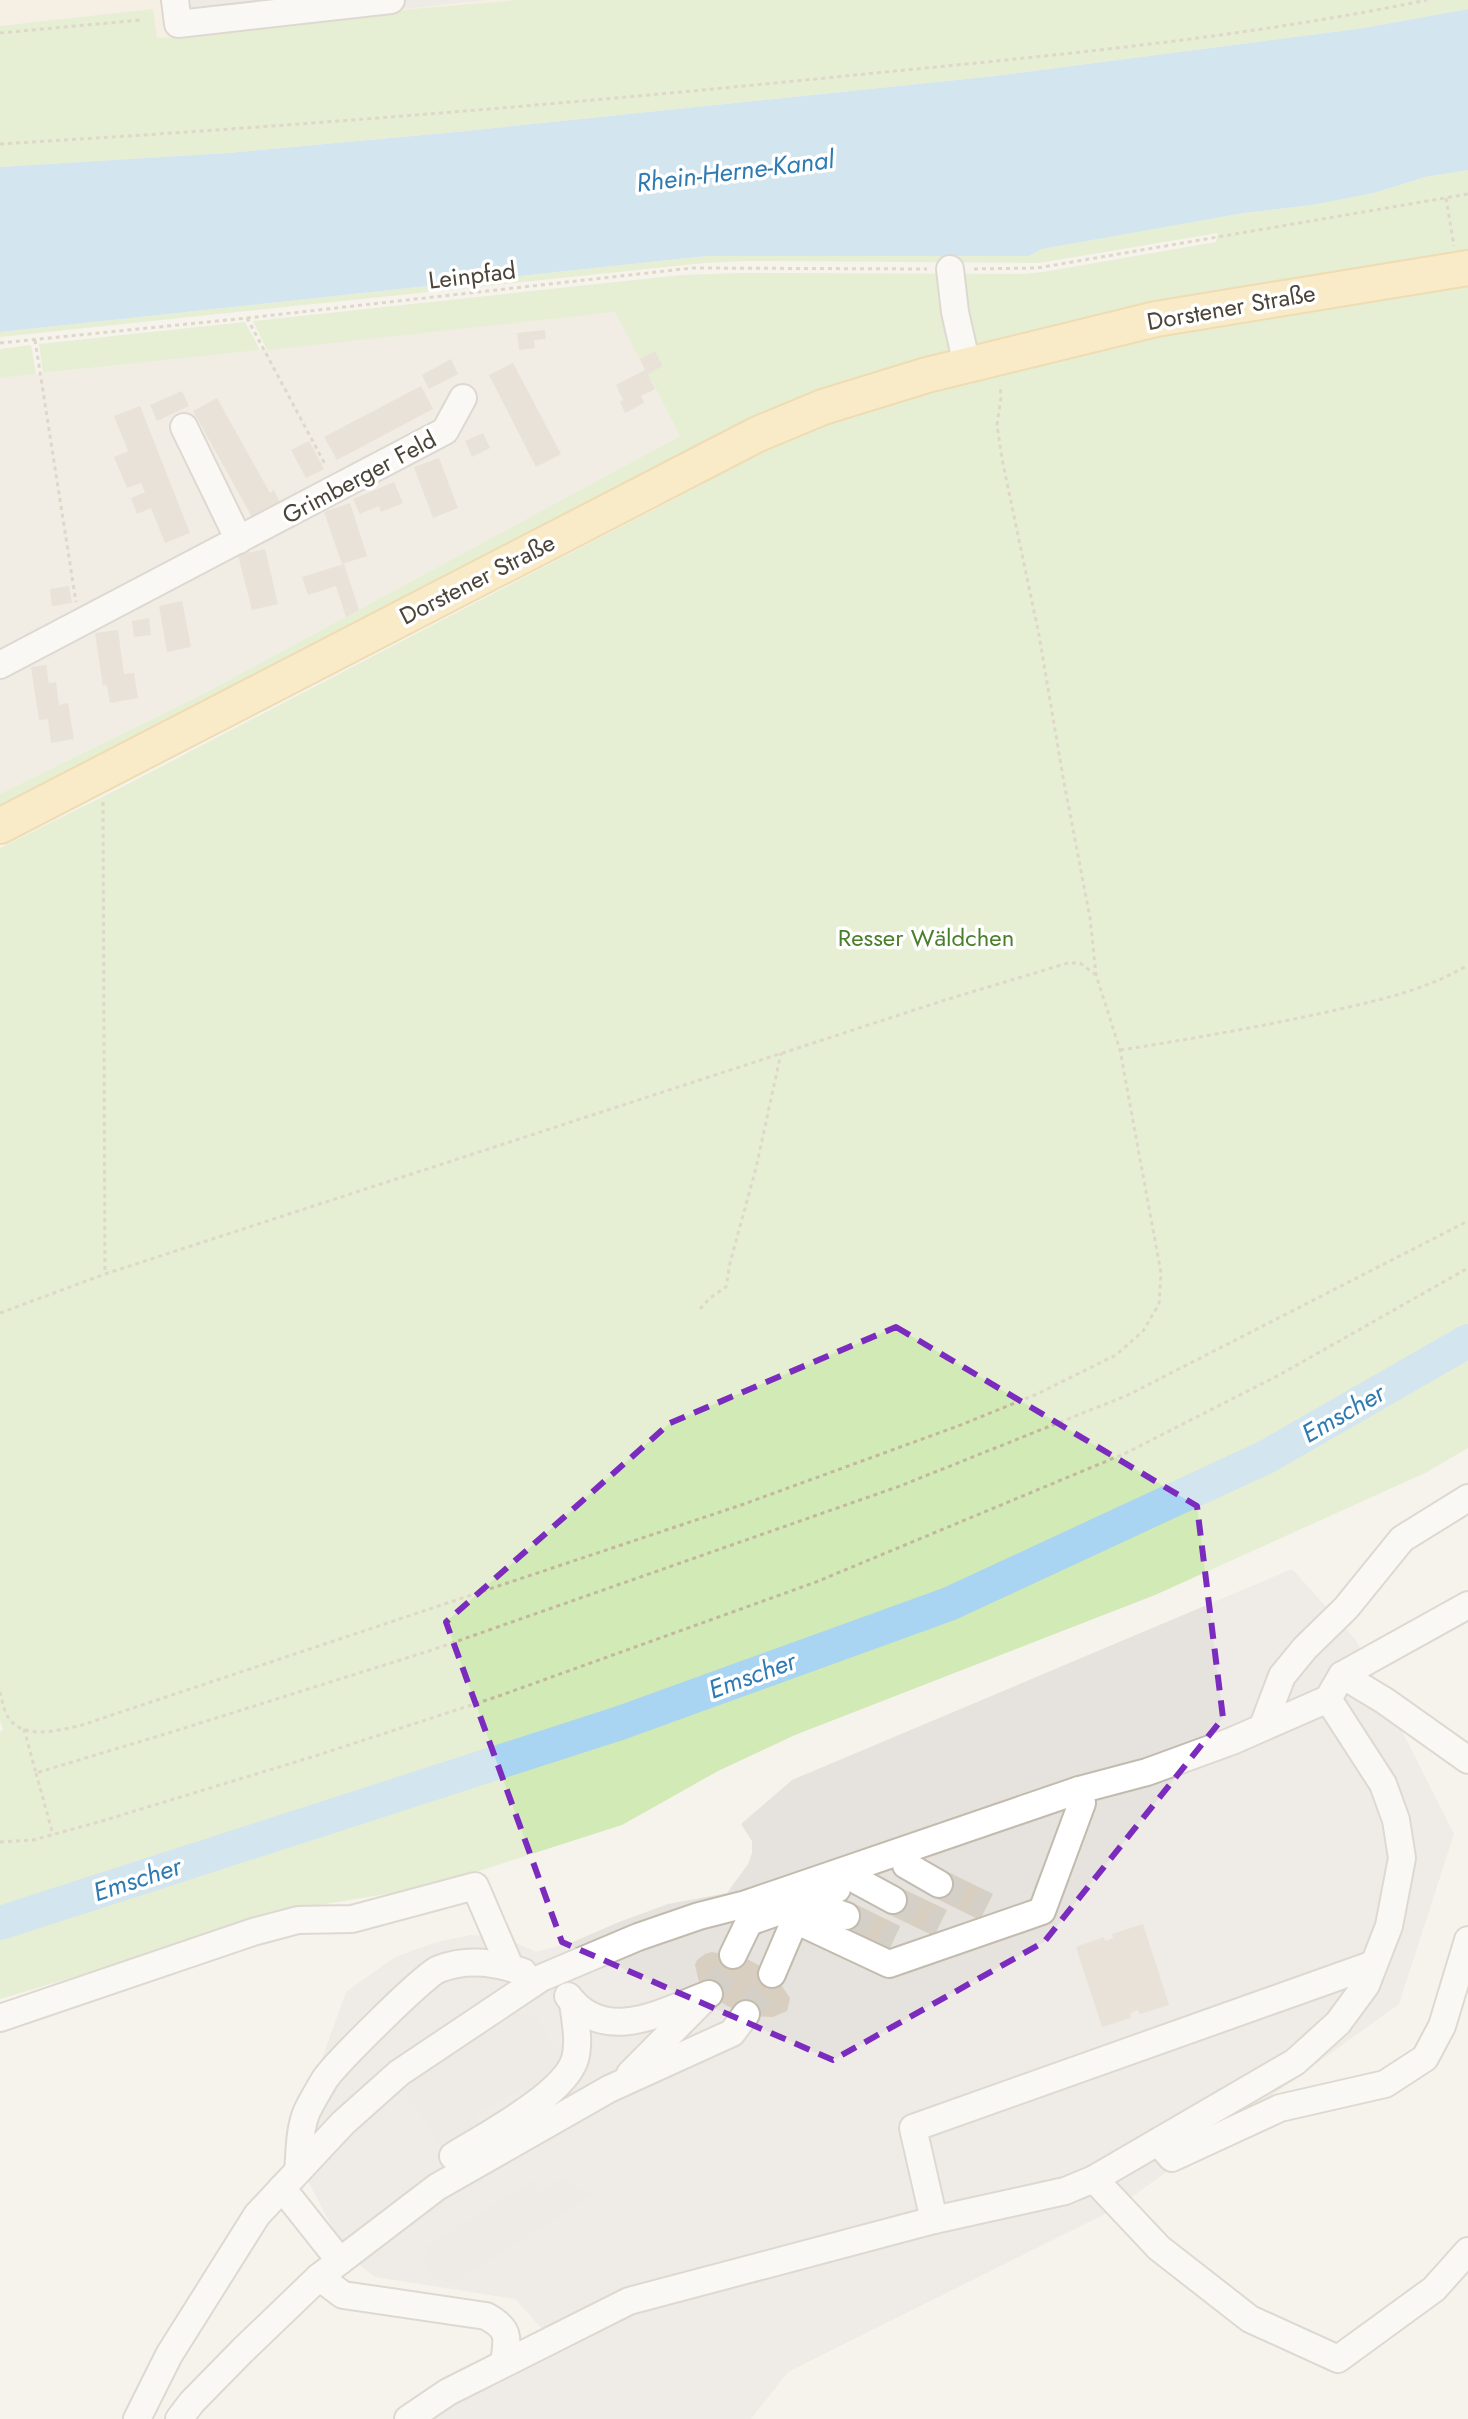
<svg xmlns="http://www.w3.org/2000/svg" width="1468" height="2419" viewBox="0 0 1468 2419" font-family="Jost,sans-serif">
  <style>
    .residential { fill: #eae5da }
    .commercial { fill: #f7ead8 }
    .industrial { fill: #e6e2dd }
    .green { fill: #d2eab5 }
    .parking { fill: #e5e3e0 }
    .water { fill: #a9d4f2 }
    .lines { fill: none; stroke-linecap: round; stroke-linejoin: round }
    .river { stroke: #a9d4f2; stroke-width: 34 }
    .building { fill: #d8cfc1 }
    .minor-tunnel { stroke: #d4d0c8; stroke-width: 26; stroke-dasharray: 26 13; stroke-linecap: butt }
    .minor-casing { stroke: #c2bbae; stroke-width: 30 }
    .major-casing { stroke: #e6c16a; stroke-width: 38 }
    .path { stroke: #c4b79f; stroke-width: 3; stroke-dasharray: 4 4; stroke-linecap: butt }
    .minor { stroke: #fff; stroke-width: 26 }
    .major { stroke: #ffe39c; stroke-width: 34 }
    .marked { fill: none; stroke: #7b2cbf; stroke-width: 6; stroke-dasharray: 16 10; stroke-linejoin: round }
    .labels { text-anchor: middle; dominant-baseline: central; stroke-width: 7; stroke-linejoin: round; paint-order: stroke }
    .street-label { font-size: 24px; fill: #4b4439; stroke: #fff }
    .park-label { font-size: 24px; fill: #4a7f2a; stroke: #fff }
    .water-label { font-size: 26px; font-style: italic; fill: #2e7ab2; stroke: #fff }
  </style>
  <rect width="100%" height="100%" fill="#f6f3ec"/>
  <!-- residential -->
  <polygon class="residential" points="615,312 655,351 663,366 648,375 680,436 203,694 0,794 0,378"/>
  <!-- commercial -->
  <polygon class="commercial" points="0,0 518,0 412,9 195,36 156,38 153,9 0,26"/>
  <!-- industrial -->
  <polygon class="industrial" points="1292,1569 1356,1640 1454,1834 1399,2004 1115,2209 788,2372 751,2419 408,2419 542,2329 515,2299 375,2277 347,2255 301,2168 288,2128 316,2075 346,1992 395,1957 437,1942 471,1935 503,1937 536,1952 573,1942 619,1922 668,1904 727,1893 748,1864 752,1853 752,1841 741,1824 792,1780"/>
  <!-- green -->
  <g class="green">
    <polygon points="518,0 1468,0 1468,9 1364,28 995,76 456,132 228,153 0,167 0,26 153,9 157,38 195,36 412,9"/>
    <polygon points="1468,170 1468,1448 1425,1473 1155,1595 795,1735 718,1771 622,1825 429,1887 313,1906 0,1999 0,1732 3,1730 0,1720 0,848 120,788 705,483 691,457 0,814 0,794 203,694 680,436 648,374 663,366 655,351 640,359 615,312 267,350 253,321 681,275 743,273 1022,274 1043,272 1216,242 1218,233 1039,263 750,261 704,263 0,337 0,332 706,256 1029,256 1042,249 1244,213 1312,205 1374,193 1425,177"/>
    <polygon points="245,322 260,350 43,373 39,344"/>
    <polygon points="31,345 36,374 0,378 0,349"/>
  </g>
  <!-- parking -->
  <g class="parking">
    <polygon points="190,0 486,0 194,32"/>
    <polygon points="513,2011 527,2018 535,2013 554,2049 567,2055 529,2100 521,2089 475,2115 482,2127 449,2147 441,2149 430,2127 405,2095 416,2077 427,2067"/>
    <polygon points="564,2177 574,2187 595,2193 453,2283 434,2278 424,2265 427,2246 537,2178 533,2195"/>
  </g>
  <!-- water -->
  <polygon class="water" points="1468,9 1468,170 1425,177 1374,193 1312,205 1244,213 1042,249 1029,256 706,256 0,332 0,167 228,153 456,132 995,76 1364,28"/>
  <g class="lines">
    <!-- river -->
    <polyline class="river" points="0,1923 620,1723 949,1604 1266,1457 1468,1341"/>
  </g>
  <!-- building -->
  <g class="building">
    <polygon points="545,330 546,339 534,340 535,348 519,350 517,333"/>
    <polygon points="655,351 663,366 648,374 655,389 641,396 644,403 625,413 620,402 623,400 616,385 645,370 640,359"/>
    <polygon points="451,359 458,374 429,389 422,375"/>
    <polygon points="513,363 561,454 536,467 489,375"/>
    <polygon points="421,386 433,409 337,460 324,437"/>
    <polygon points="182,391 189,406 157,421 150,405"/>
    <polygon points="217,398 270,493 274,490 280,502 252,517 193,411"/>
    <polygon points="140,406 190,533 165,543 151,508 137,514 131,498 145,492 141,483 127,488 114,457 128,451 114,416"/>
    <polygon points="483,433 490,448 472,457 465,441"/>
    <polygon points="309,441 324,469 306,478 291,450"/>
    <polygon points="439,458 458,508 433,518 414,467"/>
    <polygon points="394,482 403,503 381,512 379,506 360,514 353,499"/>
    <polygon points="350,503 367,556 342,564 324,512"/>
    <polygon points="265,549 278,604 252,610 238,555"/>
    <polygon points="344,564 359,610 346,617 336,586 308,595 302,577"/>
    <polygon points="69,586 72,603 52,606 50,589"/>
    <polygon points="182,601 191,647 167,652 159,606"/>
    <polygon points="149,618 151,635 134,637 132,621"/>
    <polygon points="118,630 124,674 134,673 138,698 110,703 107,685 103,686 95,633"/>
    <polygon points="46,665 49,683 56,682 59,705 68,703 74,739 51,743 48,719 39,720 31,667"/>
    <polygon points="946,1871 993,1894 980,1920 933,1897"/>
    <polygon points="899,1887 947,1910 934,1936 886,1913"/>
    <polygon points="853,1903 900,1926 888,1952 840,1929"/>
    <polygon points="1143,1924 1169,2005 1140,2014 1138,2010 1130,2013 1131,2018 1102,2027 1076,1947 1104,1937 1105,1941 1113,1938 1112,1934"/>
    <polygon points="712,1952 747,1959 762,1967 777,1979 790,1998 787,2011 773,2017 754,2016 727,2006 709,1994 699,1982 695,1965 697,1960 705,1954"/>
  </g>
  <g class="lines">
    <!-- minor-tunnel -->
    <g class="minor-tunnel">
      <polyline points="939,1884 986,1906"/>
      <polyline points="893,1900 940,1923"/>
      <polyline points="846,1916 894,1939"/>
      <polyline points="709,1994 725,1973 733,1955"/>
      <polyline points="746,2014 763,1992 772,1974"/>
    </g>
    <defs>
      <g id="minor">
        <polyline points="175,0 178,24 391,0"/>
        <polyline points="950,269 955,312 967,365"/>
        <polyline points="184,427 239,540"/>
        <polyline points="0,665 445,431 463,398"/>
        <polyline points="1342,1675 1385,1701 1468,1760"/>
        <polyline points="1263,1726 1282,1676 1305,1648 1346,1608 1402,1539 1468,1498"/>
        <polyline points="906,1865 939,1884"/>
        <polyline points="858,1881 893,1900"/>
        <polyline points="795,1920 889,1964 1042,1911 1082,1803 1079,1790"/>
        <polyline points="749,1922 806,1902 846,1916"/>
        <polyline points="733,1955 749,1922 747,1907"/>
        <polyline points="772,1974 795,1920 806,1902 837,1889"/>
        <path d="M568,1996C605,2046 664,2011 709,1994"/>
        <polyline points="0,2018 253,1932 298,1920 352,1919 475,1886 510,1967"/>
        <polyline points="630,2074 704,1999"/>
        <polyline points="1158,2142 1172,2158 1280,2108 1385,2084 1425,2058 1442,2026 1468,1940"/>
        <path d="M453,2156C485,2136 565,2094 575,2059C580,2041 575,2020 573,2002"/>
        <path d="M298,2171C300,2151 299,2130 307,2111C312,2101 319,2089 325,2079C336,2063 425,1974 439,1969C467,1958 496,1962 523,1972"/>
        <polyline points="1094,2179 1159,2248 1250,2319 1338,2359 1434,2289 1468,2251"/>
        <polyline points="282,2188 340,2261"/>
        <polyline points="934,2220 913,2128 1374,1964"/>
        <path d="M319,2277L343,2295L486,2316C510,2329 508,2337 504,2363"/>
        <polyline points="137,2419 169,2355 257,2215 343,2123 399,2073 541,1978 638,1937 699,1916 746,1904 1079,1790 1147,1772 1232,1741 1328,1699 1342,1675 1468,1605"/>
        <polyline points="179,2419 192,2402 243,2350 319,2277 437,2187 609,2089 732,2033 746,2014"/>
        <polyline points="408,2419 448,2392 629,2301 934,2220 1065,2191 1094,2179 1295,2062 1338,2023 1366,1985 1389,1926 1402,1858 1396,1820 1383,1784 1328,1699"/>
      </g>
      <polyline id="major" points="0,826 696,466 758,434 823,407 927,375 1156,319 1468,268"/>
    </defs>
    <!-- minor casing -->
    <use href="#minor" class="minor-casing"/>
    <!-- major casing -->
    <use href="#major" class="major-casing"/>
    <!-- path -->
    <g class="path">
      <polyline points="0,33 140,20"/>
      <path d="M0,144C286,127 570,104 855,75C1046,56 1239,39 1427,0"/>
      <polyline points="1446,198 1454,246"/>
      <polyline points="974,269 1037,268 1468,194"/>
      <polyline points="247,318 326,466"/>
      <polyline points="35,340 76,602"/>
      <polyline points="0,343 247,318 692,268 927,269"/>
      <polyline points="103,802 105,1274"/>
      <path d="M1120,1050C1192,1039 1264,1026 1336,1010C1383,999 1426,990 1468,965"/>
      <polyline points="700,1309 710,1298 726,1287 730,1263 756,1168 781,1053"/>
      <polyline points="0,1313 105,1274 945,1000 1068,963 1080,963 1096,975"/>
      <path d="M0,1692C2,1700 4,1711 8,1717C23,1741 61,1730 82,1725L744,1504L958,1426L1037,1394L1116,1355L1143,1331L1159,1304L1161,1273L1120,1050L1096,975L1090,918L1063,777L1039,635L1002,459L997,425L1001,397L1000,385"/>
      <polyline points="24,1729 36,1773 175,1731 432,1650 900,1486 1128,1395 1468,1221"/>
      <polyline points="36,1773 53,1835"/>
      <polyline points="0,1842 33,1840 102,1821 315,1756 496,1697 816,1582 1126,1453 1281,1374 1468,1268"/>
    </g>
    <!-- minor -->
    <use href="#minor" class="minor"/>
    <!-- major -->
    <use href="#major" class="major"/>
  </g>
  <!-- marked area -->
  <path d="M0 0H1468V2419H0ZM896,1327L1197,1506L1223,1718L1044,1942L833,2060L562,1942L446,1622L670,1423Z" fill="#f6f3ec" fill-opacity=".55" fill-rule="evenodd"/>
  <path class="marked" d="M896,1327L1197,1506L1223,1718L1044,1942L833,2060L562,1942L446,1622L670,1423Z"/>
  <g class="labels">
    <!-- street labels -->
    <g class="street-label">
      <text transform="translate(472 275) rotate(-7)">Leinpfad</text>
      <text transform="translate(1231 307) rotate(-10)">Dorstener Straße</text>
      <text transform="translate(359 477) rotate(-28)">Grimberger Feld</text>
      <text transform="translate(477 579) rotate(-27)">Dorstener Straße</text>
    </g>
    <!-- park labels -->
    <g class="park-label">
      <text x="926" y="937">Resser Wäldchen</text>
    </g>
    <!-- water labels -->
    <g class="water-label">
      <text transform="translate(735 171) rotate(-7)">Rhein-Herne-Kanal</text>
      <text transform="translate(1343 1413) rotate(-30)">Emscher</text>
      <text transform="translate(752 1675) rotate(-20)">Emscher</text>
      <text transform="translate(137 1879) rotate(-18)">Emscher</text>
    </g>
  </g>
</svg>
